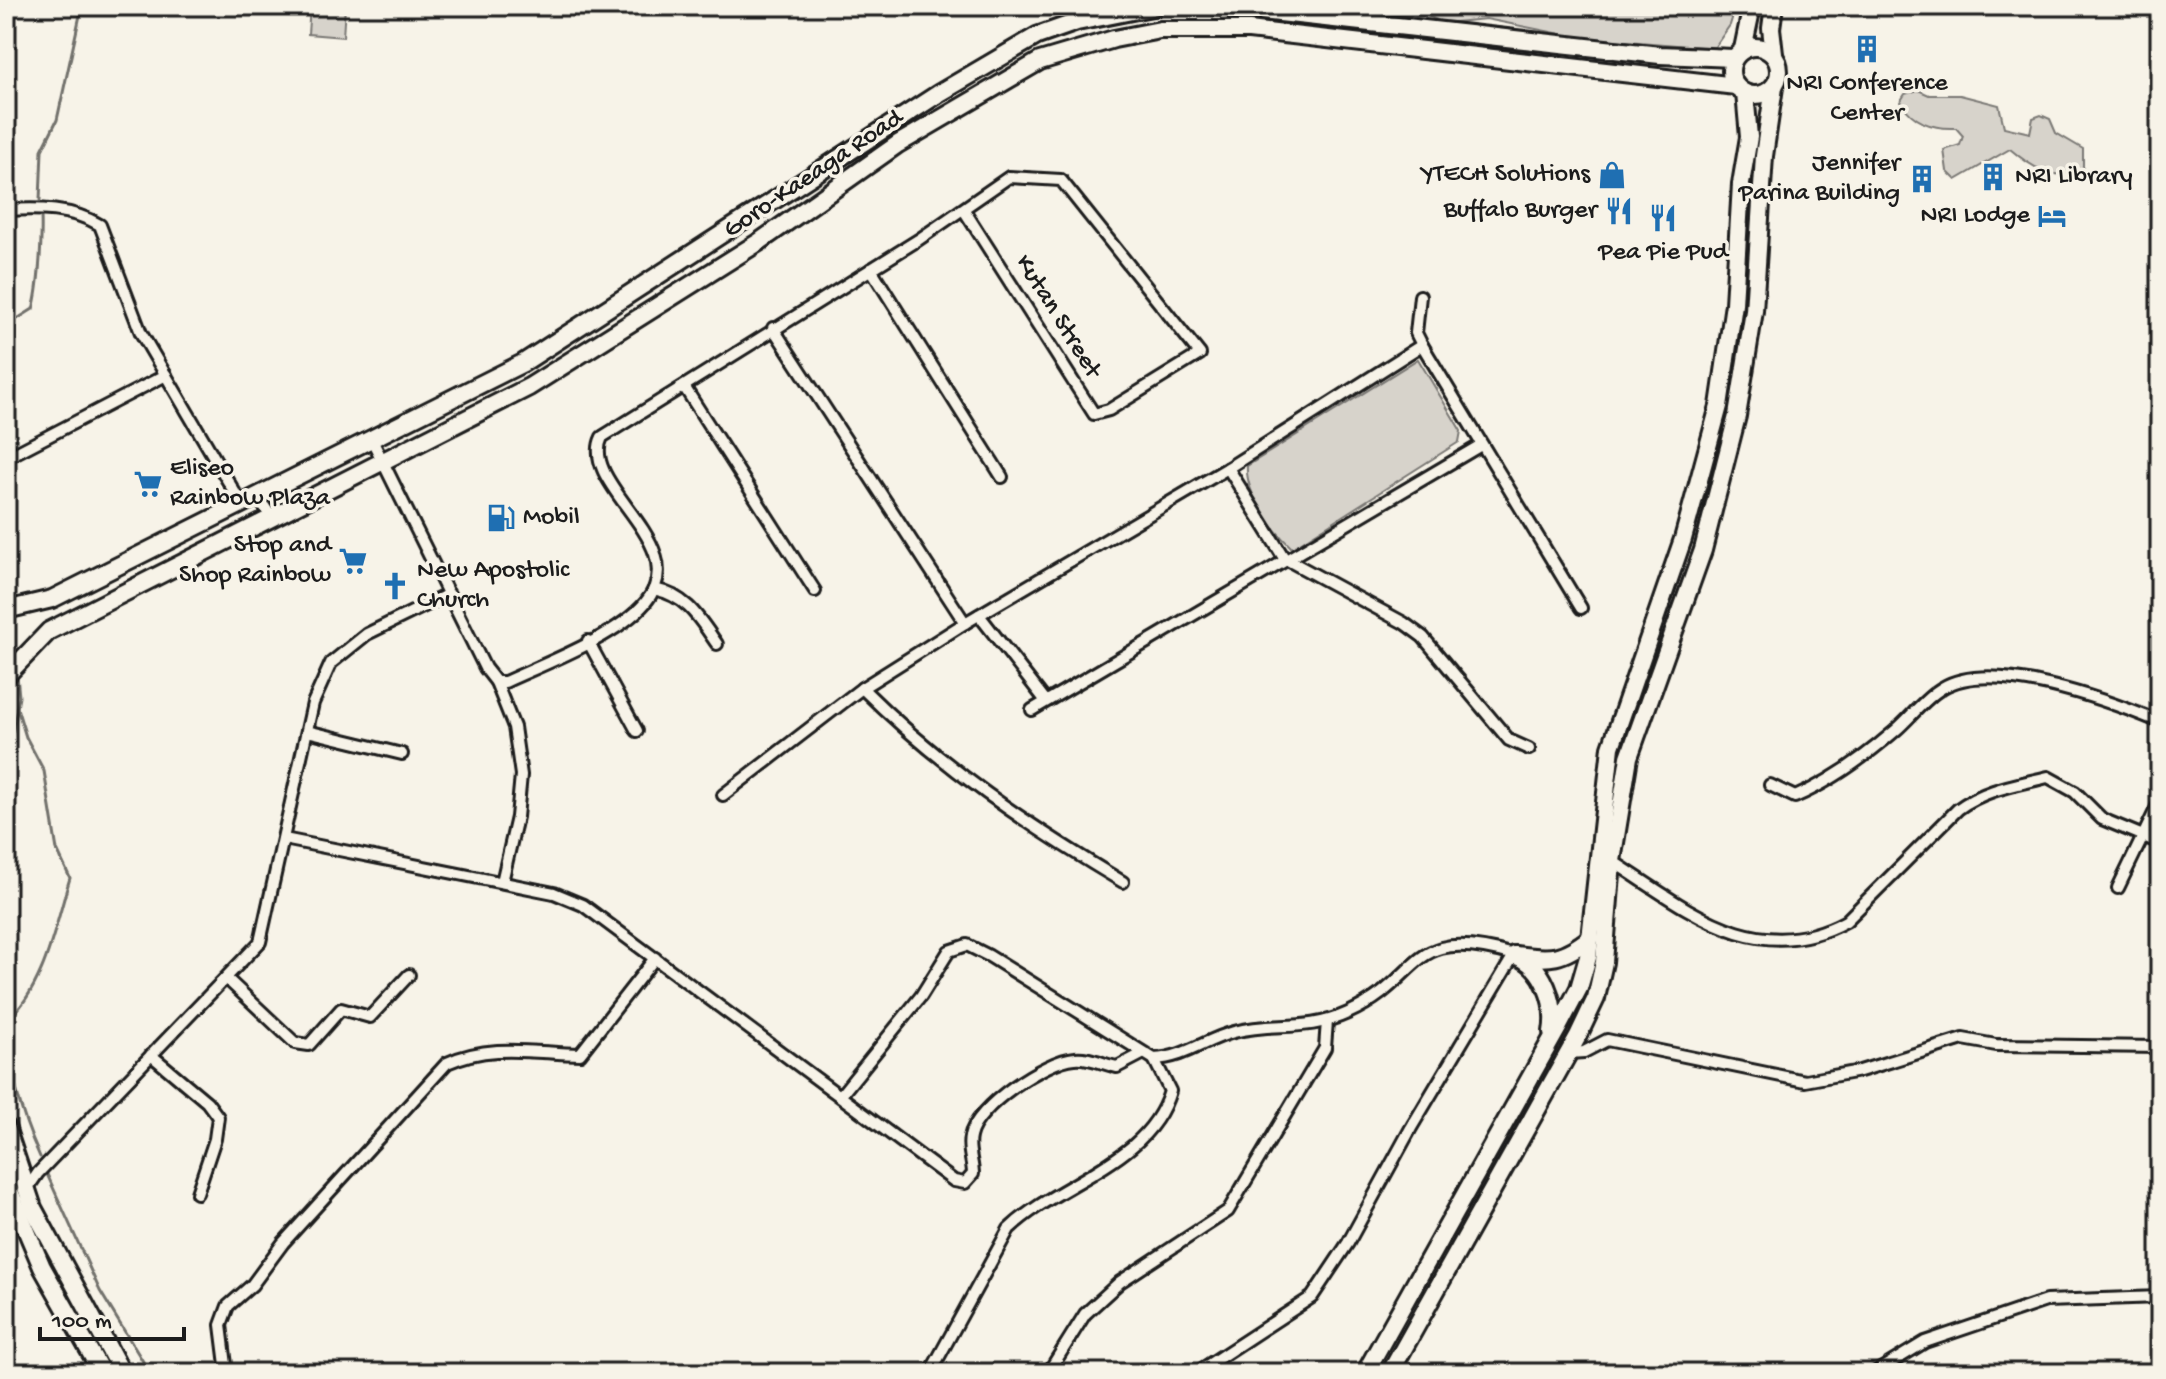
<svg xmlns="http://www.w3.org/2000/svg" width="2166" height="1379" viewBox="0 0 2166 1379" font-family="'Gochi Hand',sans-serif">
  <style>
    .green { fill: #d7d3cb; stroke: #7a7874; stroke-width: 2 }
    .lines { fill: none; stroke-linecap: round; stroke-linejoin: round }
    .stream { stroke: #72716c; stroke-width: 3 }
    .minor-casing { stroke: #1c1c1c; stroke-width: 16 }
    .primary-casing { stroke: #1c1c1c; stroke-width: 22 }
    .trunk-casing { stroke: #1c1c1c; stroke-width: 22 }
    .minor { stroke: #f7f3e8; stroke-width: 10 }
    .primary { stroke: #f7f3e8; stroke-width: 16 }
    .trunk { stroke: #f7f3e8; stroke-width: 16 }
    .labels { text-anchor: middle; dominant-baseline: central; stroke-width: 7; stroke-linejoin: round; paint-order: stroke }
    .poi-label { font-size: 26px; fill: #1c1c1c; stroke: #f7f3e8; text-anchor: end }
    .street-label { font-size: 26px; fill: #1c1c1c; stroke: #f7f3e8 }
  </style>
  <rect width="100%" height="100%" fill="#f7f3e8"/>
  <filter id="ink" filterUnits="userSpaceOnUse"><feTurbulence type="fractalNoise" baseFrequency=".0125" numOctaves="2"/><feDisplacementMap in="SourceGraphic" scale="16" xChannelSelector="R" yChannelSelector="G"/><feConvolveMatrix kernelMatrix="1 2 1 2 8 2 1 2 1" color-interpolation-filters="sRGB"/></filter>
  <g filter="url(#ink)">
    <!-- green -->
    <g class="green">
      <polygon points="310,6 345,6 343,37 308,34"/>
      <polygon points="1383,6 1736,6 1730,25 1714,48 1576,37 1486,19 1445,23 1405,7"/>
      <path d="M1918,90L1929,95H1960L1999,105L2004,127L2030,133L2033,118L2041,115L2050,119L2056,133L2083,149V167C2058,185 2031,167 2010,149L1956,180L1947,171L1944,150L1960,145L1963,136L1956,128C1931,129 1914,122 1900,102L1905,94Z"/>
      <path d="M1418,359L1461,431L1459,442L1292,548C1272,529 1245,494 1247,466Z"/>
    </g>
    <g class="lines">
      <!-- stream -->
      <g class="stream">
        <polyline points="40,200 42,150 57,120 82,6"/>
        <path d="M6,326L33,309C39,289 42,238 41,216"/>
        <polyline points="6,652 11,661"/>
        <path d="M17,708L26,737L44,771L57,850L70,878C55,926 45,987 7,1021C8,1070 20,1113 40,1157"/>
        <polyline points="6,769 19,697 17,675"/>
        <polyline points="46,1172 100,1291 150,1373"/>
      </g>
      <defs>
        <g id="minor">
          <path d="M6,210C38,208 72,208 100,225L141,333L242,505"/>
          <polyline points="871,269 1002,477"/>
          <polyline points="1420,296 1416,333 1422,345 1581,608"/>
          <polyline points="773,328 965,623"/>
          <polyline points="685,388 815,591"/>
          <polyline points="372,440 485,668 496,682 514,727 521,775 517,817 502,882"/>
          <polyline points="6,458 166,375"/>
          <polyline points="1228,468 1284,558 1404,623 1423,637 1509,740 1529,749"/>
          <polyline points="258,497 272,518"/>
          <path d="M654,589C687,596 699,618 717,644"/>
          <polyline points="979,615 1045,700"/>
          <polyline points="588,641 637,731"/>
          <path d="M496,682H505C546,663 616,637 645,603C696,544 578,486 602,437L918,240L1009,177L1061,180L1200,354L1109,410L1094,414L964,210"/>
          <path d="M862,688C940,766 1029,826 1123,882"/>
          <polyline points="1032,710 1481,445"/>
          <polyline points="307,731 402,754"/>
          <path d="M1770,785L1795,797C1832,781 1866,756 1896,730C1911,717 1925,698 1942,688C1991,657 2109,701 2160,722"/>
          <polyline points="723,795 862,688 965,623 1228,468 1422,345"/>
          <path d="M284,839L554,893L583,905L954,1181L965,1183L973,1174C973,1162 967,1149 970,1137C975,1107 1046,1060 1075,1058C1088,1056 1105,1065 1117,1067L1142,1054"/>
          <path d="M1612,861C1686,908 1756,970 1846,921L1958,809C1985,789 2016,785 2048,777L2075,792L2102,819L2160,843"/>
          <polyline points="2118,888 2160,801"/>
          <polyline points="226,978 295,1043 309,1045 341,1009 370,1017 409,975"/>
          <polyline points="1569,1053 1584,1052 1607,1040 1805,1081 1860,1071 1963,1039 1996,1045 2160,1047"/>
          <polyline points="151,1055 207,1102 218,1117 215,1139 197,1193"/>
          <path d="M841,1095L921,996L949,951L967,945L989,956L1154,1059C1185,1058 1206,1039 1234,1032C1275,1021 1304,1033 1348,1013C1427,977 1405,924 1514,955L1411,1128L1348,1243L1312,1297L1196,1373"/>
          <polyline points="27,1189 38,1173 260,942 313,703 331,663 367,634 449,594"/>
          <path d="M227,1373L221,1325L228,1306L252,1285L283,1243L447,1063C492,1043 533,1053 580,1054L655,958"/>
          <path d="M930,1373L1009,1229C1059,1181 1149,1163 1170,1091L1154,1059"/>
          <polyline points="1048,1373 1085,1314 1120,1282 1228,1211 1325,1048 1327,1021"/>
          <polyline points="1874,1373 1925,1342 2046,1301 2160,1297"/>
        </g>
        <g id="primary">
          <polyline points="1217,6 1660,55 1734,58"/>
          <circle cx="1755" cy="71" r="24"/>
          <polyline points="6,610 52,599 523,363 938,94 1037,36 1077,22 1157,6"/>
          <polyline points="6,676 49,631 529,387 759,242 898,144 1040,61 1114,39 1160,30 1249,30 1736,86"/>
          <path d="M1514,955C1544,964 1557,1004 1552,1032"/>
          <path d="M1515,955C1551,960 1562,960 1591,937"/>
          <polyline points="6,1127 33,1208 122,1373"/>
          <polyline points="6,1182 42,1267 102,1373"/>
          <polyline points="1365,1373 1559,1026 1579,988 1588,957 1611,747 1683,539 1719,406 1734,304 1741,184 1749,137 1745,93"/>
          <polyline points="1390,1373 1578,1036 1596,998 1604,962 1612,861 1629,757 1703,550 1737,416 1754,311 1764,156 1774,87"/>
        </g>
        <g id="trunk">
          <polyline points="1743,49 1752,6"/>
          <polyline points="1774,54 1771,28 1774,6"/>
        </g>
      </defs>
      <!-- minor casing -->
      <use href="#minor" class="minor-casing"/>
      <!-- primary casing -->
      <use href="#primary" class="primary-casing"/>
      <!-- trunk casing -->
      <use href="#trunk" class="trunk-casing"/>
      <!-- minor -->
      <use href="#minor" class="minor"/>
      <!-- primary -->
      <use href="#primary" class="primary"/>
      <!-- trunk -->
      <use href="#trunk" class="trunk"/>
    </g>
  </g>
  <!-- icons -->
  <defs>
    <symbol id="building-bare" viewBox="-9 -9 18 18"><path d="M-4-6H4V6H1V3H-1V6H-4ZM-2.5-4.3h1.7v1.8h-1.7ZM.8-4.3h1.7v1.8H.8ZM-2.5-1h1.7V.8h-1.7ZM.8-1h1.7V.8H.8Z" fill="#1f6fb2" stroke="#f7f3e8" stroke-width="2.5" paint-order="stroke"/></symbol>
    <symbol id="shop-bare" viewBox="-9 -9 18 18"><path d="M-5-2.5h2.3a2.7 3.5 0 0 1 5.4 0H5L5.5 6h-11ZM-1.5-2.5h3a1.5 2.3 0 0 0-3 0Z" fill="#1f6fb2" stroke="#f7f3e8" stroke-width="2.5" paint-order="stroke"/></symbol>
    <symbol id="restaurant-bare" viewBox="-9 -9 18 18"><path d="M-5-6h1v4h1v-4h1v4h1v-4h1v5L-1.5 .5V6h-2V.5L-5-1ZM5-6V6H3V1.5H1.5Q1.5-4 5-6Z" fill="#1f6fb2" stroke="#f7f3e8" stroke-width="2.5" paint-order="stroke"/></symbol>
    <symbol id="hotel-bare" viewBox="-9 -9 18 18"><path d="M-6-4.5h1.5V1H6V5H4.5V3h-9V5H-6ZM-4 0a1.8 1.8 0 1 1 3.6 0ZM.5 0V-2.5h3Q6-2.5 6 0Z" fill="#1f6fb2" stroke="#f7f3e8" stroke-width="2.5" paint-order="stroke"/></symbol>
    <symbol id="supermarket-bare" viewBox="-9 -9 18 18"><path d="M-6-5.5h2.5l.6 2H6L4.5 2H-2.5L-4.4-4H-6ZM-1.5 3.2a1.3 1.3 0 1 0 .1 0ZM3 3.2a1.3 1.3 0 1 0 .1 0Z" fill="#1f6fb2" stroke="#f7f3e8" stroke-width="2.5" paint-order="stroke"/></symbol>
    <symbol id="fuel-bare" viewBox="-9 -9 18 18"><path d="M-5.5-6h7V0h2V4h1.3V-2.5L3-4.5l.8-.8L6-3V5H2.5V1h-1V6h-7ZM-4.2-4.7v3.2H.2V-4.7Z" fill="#1f6fb2" stroke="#f7f3e8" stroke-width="2.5" paint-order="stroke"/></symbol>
    <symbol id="church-bare" viewBox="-9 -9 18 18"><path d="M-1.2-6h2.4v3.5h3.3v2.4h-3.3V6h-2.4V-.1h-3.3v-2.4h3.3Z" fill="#1f6fb2" stroke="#f7f3e8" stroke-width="2.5" paint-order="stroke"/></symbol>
  </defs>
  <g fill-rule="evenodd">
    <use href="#building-bare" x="1847" y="29" width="40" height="40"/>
    <use href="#shop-bare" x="1592" y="155" width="40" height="40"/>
    <use href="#building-bare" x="1973" y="157" width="40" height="40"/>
    <use href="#building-bare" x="1902" y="159" width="40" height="40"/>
    <use href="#restaurant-bare" x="1599" y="191" width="40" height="40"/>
    <use href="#hotel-bare" x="2032" y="196" width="40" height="40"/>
    <use href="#restaurant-bare" x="1643" y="198" width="40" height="40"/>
    <use href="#supermarket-bare" x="128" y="464" width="40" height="40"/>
    <use href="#fuel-bare" x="481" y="498" width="40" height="40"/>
    <use href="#supermarket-bare" x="333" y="541" width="40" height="40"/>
    <use href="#church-bare" x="375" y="566" width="40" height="40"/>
  </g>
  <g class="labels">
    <!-- poi labels -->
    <g class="poi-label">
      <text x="1867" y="84" text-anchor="middle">NRI Conference<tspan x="1867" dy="30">Center</tspan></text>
      <text x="1900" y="164">Jennifer<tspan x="1900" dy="30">Parina Building</tspan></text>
      <text x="1590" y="175">YTECH Solutions</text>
      <text x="2015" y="177" text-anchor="start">NRI Library</text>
      <text x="1597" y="211">Buffalo Burger</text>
      <text x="2030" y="216">NRI Lodge</text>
      <text x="1663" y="253" text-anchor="middle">Pea Pie Pud</text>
      <text x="170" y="469" text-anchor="start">Eliseo<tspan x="170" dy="30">Rainbow Plaza</tspan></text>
      <text x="523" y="518" text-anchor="start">Mobil</text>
      <text x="331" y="546">Stop and<tspan x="331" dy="30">Shop Rainbow</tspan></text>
      <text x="417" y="571" text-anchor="start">New Apostolic<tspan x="417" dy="30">Church</tspan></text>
    </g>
    <!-- street labels -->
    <g class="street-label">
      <text transform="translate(814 175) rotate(-34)">Goro-Kaeaga Road</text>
      <text transform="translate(1057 317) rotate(58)">Kutan Street</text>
    </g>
  </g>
  <!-- margin -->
  <rect width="2166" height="1379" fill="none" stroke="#f7f3e8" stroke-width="32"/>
  <rect x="16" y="16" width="2134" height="1347" fill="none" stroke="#1c1c1c" stroke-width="3" filter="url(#ink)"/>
  <!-- scale -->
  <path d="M40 1327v12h144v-12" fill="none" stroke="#1c1c1c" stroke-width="4"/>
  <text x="52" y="1327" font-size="24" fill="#1c1c1c" stroke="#f7f3e8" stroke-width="6" paint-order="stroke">100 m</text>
</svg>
